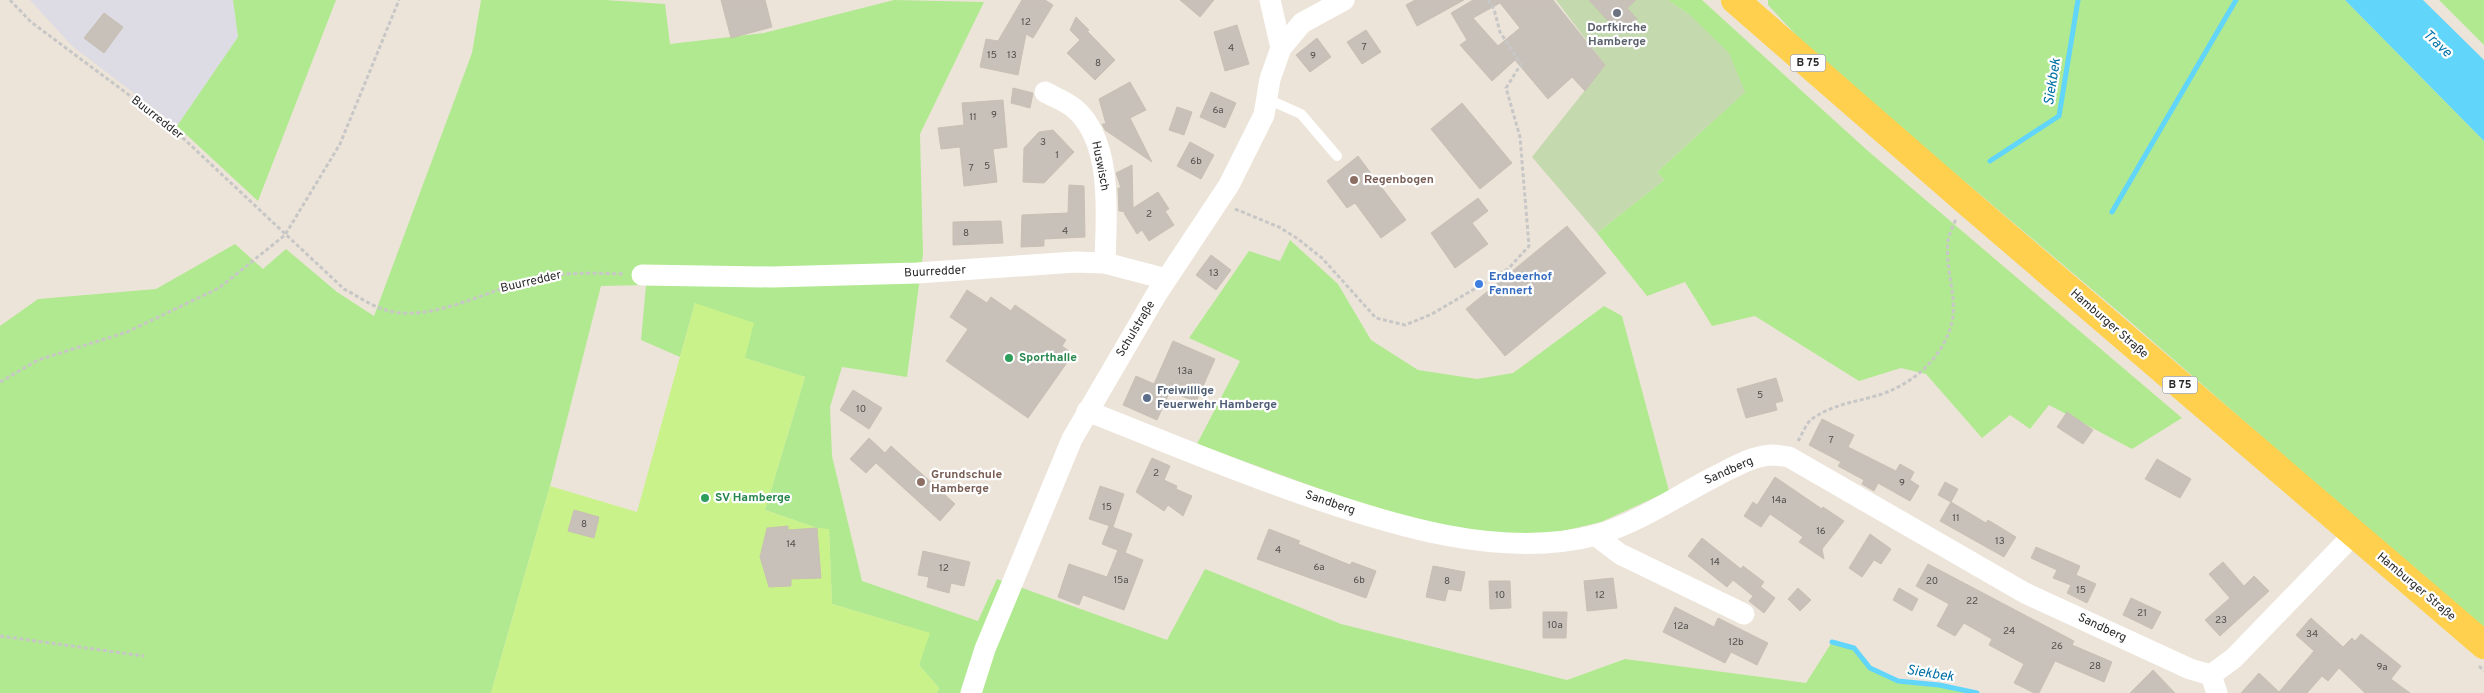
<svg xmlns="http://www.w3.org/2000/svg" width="2484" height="693" viewBox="0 0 2484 693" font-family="Overpass,sans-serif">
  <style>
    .industrial { fill: #dddbe4 }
    .green { fill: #b1e990 }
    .cemetery { fill: #c4d9ae }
    .pitch { fill: #c9f28a }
    .water { fill: #61d5fa }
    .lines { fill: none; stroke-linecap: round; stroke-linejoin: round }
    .stream { stroke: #61d5fa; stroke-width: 5 }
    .building { fill: #c8c1b9; stroke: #c8c0b3; fill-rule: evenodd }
    .path { stroke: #c7c7c7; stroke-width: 3; stroke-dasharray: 4 2.5; stroke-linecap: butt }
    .lane { stroke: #fff; stroke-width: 10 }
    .street { stroke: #fff; stroke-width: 21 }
    .primary { stroke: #fed04d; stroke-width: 28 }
    .worship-dot { fill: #6b7280; stroke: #fff; stroke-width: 2 }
    .education-dot { fill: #8d6e63; stroke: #fff; stroke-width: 2 }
    .shop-dot { fill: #3f7fe0; stroke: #fff; stroke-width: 2 }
    .leisure-dot { fill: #2e9e5b; stroke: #fff; stroke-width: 2 }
    .service-dot { fill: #5c6f8a; stroke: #fff; stroke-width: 2 }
    .labels { text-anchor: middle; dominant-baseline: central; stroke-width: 4.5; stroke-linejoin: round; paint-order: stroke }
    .number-label { font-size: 10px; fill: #514f4d }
    .shield { fill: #fff; stroke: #696969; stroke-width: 1 }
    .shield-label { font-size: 11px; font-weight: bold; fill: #292929 }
    .worship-label { font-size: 12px; font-weight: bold; fill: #5b616d; stroke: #fff }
    .street-label { font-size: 12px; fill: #292929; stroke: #fff }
    .education-label { font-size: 12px; font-weight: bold; fill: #785e54; stroke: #fff; text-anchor: start }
    .shop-label { font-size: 12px; font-weight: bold; fill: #366cbe; stroke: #fff; text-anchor: start }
    .leisure-label { font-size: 12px; font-weight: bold; fill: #27864d; stroke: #fff; text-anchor: start }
    .service-label { font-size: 12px; font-weight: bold; fill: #4e5e75; stroke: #fff; text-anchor: start }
    .water-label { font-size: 14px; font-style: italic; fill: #0071a6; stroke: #fff }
  </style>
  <rect width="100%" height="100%" fill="#ede4d9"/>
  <!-- industrial -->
  <polygon class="industrial" points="30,0 233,0 238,37 177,126 72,46"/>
  <!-- green -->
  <g class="green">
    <polygon points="233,0 336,0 258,201 177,126 238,37"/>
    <polygon points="481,0 605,0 665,4 670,44 764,33 894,0 984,2 920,134 923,254 907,377 842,367 830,407 832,456 862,581 978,621 997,579 1167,640 1205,569 1341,624 1567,680 1625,659 1806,683 1832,642 1854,648 1870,668 1898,681 1939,685 1977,693 937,693 939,688 919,665 929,633 832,604 829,530 817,528 765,510 805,377 745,358 695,303 680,357 641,340 646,285 601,286 550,486 491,693 0,693 0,326 38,299 156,289 235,244 263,269 286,249 337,292 374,316 472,53"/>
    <polygon points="1668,0 1702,0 1868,151 2182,418 2132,449 2049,405 2030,429 2010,415 1982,438 1926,374 1901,368 1859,381 1755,316 1712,326 1685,282 1647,296 1597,233 1664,180 1657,172 1745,92 1691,16"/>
    <polygon points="1768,0 2345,0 2484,141 2484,630 2127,319 1813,53 1768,5"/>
    <polygon points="2439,0 2484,0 2484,45"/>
    <polygon points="1290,240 1338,284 1371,340 1418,370 1477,379 1513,373 1604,306 1622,316 1669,491 1601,522 1546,535 1479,534 1418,525 1197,444 1240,361 1189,338 1249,251 1280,261"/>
  </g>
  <!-- cemetery -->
  <polygon class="cemetery" points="1556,0 1668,0 1691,16 1729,53 1745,92 1657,172 1664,180 1597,233 1532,157 1605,65"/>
  <!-- pitch -->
  <polygon class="pitch" points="695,303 754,323 745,358 805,377 765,510 817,528 829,529 832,604 930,633 919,665 939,688 937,693 491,693 550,486 637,512"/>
  <!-- water -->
  <polygon class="water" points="2345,0 2423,0 2484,60 2484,141"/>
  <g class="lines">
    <!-- stream -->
    <g class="stream">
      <polyline points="1990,161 2059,116 2078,0"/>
      <polyline points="2112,212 2236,0"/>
      <polyline points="1832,642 1854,648 1870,668 1898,681 1939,685 1977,693"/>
    </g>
  </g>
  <!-- building -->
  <g class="building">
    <polygon points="721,0 765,0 772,27 731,38"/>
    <polygon points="1022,0 1045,0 1053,5 1033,38 1026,34 1018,75 980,67 986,39 998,41"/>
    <polygon points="1180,0 1214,0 1200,17"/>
    <polygon points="1415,0 1464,0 1417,26 1406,5"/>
    <path d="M1473,0H1553L1605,65L1585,91L1572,77L1548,99L1515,60L1492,81L1460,45L1467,40L1451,13ZM1500,3L1520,28L1498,46L1473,18Z"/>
    <polygon points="1589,0 1636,0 1627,8 1637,19 1620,34"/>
    <polygon points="104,13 123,27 104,53 84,38"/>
    <polygon points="1076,17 1089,30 1080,40 1070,30"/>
    <polygon points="1237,25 1249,64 1225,71 1214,32"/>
    <polygon points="1366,30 1381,52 1362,64 1347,42"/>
    <polygon points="1088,32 1115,60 1095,80 1067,53"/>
    <polygon points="1317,38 1331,57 1310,72 1296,55"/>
    <polygon points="1130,82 1146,110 1130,118 1152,162 1105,130 1102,124 1106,124 1099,99"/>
    <polygon points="1013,88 1033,93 1030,108 1011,103"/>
    <polygon points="1211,92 1236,103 1225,128 1200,117"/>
    <polygon points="1003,100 1007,147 993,149 997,182 964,186 960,147 941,149 938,128 964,125 962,103"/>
    <polygon points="1462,103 1512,163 1480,189 1431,129"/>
    <polygon points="1177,107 1192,112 1184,135 1169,130"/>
    <polygon points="1053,130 1074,152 1044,183 1023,182 1024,148 1039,132"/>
    <polygon points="1190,142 1214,155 1201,179 1177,166"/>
    <polygon points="1358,156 1406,220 1381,238 1355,203 1347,208 1327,181"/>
    <polygon points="1132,165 1133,208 1158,192 1169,209 1165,211 1174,225 1149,241 1142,230 1137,234 1124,213 1126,212 1119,211 1118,188 1121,188 1116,173"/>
    <polygon points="1069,185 1084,186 1085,237 1044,239 1044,246 1021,247 1022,215 1068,213"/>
    <polygon points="1478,198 1488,211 1472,223 1488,244 1455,268 1431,233"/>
    <polygon points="1001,221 1003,243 953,245 953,222"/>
    <polygon points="1567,226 1606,273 1505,356 1466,309"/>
    <polygon points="1211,255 1231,270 1216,290 1196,275"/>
    <polygon points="967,290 987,303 991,297 1011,311 1015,305 1066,340 1062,346 1073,354 1028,418 946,361 968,329 950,317"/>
    <polygon points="1173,341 1215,359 1196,402 1170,391 1157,420 1123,405 1136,376 1154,384"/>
    <polygon points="1776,378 1783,401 1775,403 1777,410 1746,418 1737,389"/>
    <polygon points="853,390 882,408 869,429 840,410"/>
    <polygon points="2067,412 2093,430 2083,444 2057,427"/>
    <polygon points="1822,419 1854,435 1848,447 1896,471 1900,464 1914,472 1910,480 1919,486 1910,501 1878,483 1874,491 1862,484 1864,480 1838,466 1841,462 1809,445"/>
    <polygon points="869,438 885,453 891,446 955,504 940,521 876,463 866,473 850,459"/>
    <polygon points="1152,458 1170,466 1164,480 1177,486 1176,489 1192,496 1183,516 1168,505 1164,511 1136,492"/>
    <polygon points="2157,459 2191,479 2180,498 2145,479"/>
    <polygon points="1775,477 1822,509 1823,507 1844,521 1822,549 1824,559 1799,542 1803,537 1770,514 1761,527 1744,516 1753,502 1757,505"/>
    <polygon points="1945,482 1958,489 1951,502 1938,495"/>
    <polygon points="1100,486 1124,494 1113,527 1089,519"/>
    <polygon points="1951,502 1986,523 1988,520 2016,537 2004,557 1940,521"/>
    <polygon points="574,510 599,517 594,538 568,531"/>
    <polygon points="788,526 788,530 817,528 821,578 791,579 791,586 769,587 760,557 767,528"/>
    <polygon points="1109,526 1132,534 1125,553 1102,544"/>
    <polygon points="1269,529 1300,541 1298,544 1350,565 1352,562 1376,571 1366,598 1257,559"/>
    <polygon points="1870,534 1891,549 1881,564 1874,560 1862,577 1849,568"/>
    <polygon points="1702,538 1741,569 1743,566 1764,582 1753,596 1733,580 1727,587 1688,556"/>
    <polygon points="2036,547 2080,566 2076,575 2096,584 2087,603 2067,593 2071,585 2053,578 2057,570 2031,558"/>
    <polygon points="1118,550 1143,560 1124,610 1083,595 1079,605 1058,597 1069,564 1107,577"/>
    <polygon points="923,551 970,562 964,586 951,583 949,593 927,587 929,577 918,575"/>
    <polygon points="2223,562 2244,586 2254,576 2269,591 2220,636 2205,620 2230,598 2209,574"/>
    <polygon points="1928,564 2074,641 2072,645 2112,662 2104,682 2055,661 2039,693 2034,693 2014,683 2024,664 1989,645 1992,639 1964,623 1955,636 1937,626 1949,604 1916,586"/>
    <polygon points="1433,566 1465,572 1461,591 1448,589 1445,601 1426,597"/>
    <polygon points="1613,578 1617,608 1587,611 1584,581"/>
    <polygon points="1489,581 1510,581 1511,608 1490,609"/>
    <polygon points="1761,587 1775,598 1764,613 1749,601"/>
    <polygon points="1798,588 1811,600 1800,611 1788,599"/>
    <polygon points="1899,588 1918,599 1912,611 1893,600"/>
    <polygon points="2131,598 2161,612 2152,629 2123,615"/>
    <polygon points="1675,607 1714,627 1718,618 1768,643 1757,665 1731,652 1725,663 1663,632"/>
    <polygon points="1543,612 1567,612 1566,638 1543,638"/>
    <polygon points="2311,618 2343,647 2352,638 2355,641 2361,634 2401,666 2391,679 2410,693 2365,693 2339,668 2328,681 2322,676 2307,693 2241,693 2259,673 2279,692 2314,651 2296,635"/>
    <polygon points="2153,670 2175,693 2130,693"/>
  </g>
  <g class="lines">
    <!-- path -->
    <g class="path">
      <path d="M10,0L31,22L168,124L344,289C359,297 373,307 389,311C433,322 490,289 533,279C563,272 593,273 624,274"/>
      <polyline points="1235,209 1279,227 1298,239 1322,258 1376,318 1405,325 1432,314 1508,269 1529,246 1520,137 1506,88 1521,64 1500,32 1494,9 1488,0"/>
      <polyline points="0,382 38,360 127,332 219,288 285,235 340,144 399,0"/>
      <path d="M1798,441C1802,435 1806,423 1812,419C1833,404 1856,402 1879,395C1907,386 1932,367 1945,341C1964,305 1944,277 1948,241C1949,234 1953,226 1956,219"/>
      <polyline points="0,636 144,656"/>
      <polyline points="2479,666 2484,671"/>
    </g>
    <!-- lane -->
    <polyline class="lane" points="1267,99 1301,114 1337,156"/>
    <!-- street -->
    <g class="street">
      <polyline points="1270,0 1281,48"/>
      <path d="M1045,92C1054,97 1067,102 1075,109C1114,143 1106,217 1105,263"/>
      <polyline points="642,275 772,277 917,273 1075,262 1105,263 1166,279"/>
      <path d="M1087,411C1159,439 1229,469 1302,494C1391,525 1502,560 1596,535C1639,523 1678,495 1718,475C1734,467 1752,456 1771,455C1777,455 1783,456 1789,457L2025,593L2190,669L2211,675L2234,658L2354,534"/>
      <polyline points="1595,535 1620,554 1744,614"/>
      <polyline points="2211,675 2217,693"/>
      <polyline points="971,693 985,649 1072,439 1156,295 1229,185 1264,115 1270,79 1281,48 1302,23 1344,0"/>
    </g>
    <!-- primary -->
    <polyline class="primary" points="1735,0 1967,202 2484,645"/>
  </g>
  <!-- markers -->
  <circle class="worship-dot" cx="1617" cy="13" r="5"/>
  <g class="education-dot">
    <circle cx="1354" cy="180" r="5"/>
    <circle cx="921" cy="482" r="5"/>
  </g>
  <circle class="shop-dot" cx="1479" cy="284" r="5"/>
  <g class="leisure-dot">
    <circle cx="1009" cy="358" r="5"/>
    <circle cx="705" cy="498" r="5"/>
  </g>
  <circle class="service-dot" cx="1147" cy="398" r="5"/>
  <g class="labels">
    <!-- number labels -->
    <g class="number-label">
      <text x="1026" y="22">12</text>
      <text x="1364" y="47">7</text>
      <text x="1231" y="48">4</text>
      <text x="992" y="55">15</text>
      <text x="1012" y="55">13</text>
      <text x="1313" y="56">9</text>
      <text x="1098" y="63">8</text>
      <text x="1218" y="110">6a</text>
      <text x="994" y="115">9</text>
      <text x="973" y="117">11</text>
      <text x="1043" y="142">3</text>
      <text x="1057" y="155">1</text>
      <text x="1196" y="161">6b</text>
      <text x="987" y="166">5</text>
      <text x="971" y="168">7</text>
      <text x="1149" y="214">2</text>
      <text x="1065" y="231">4</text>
      <text x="966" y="233">8</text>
      <text x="1214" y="273">13</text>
      <text x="1185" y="371">13a</text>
      <text x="1760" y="395">5</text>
      <text x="861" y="409">10</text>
      <text x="1831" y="440">7</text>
      <text x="1156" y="473">2</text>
      <text x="1902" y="483">9</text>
      <text x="1779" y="500">14a</text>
      <text x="1107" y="507">15</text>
      <text x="1956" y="518">11</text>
      <text x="584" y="524">8</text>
      <text x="1821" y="531">16</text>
      <text x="2000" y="541">13</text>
      <text x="791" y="544">14</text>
      <text x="1278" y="550">4</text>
      <text x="1715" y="562">14</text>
      <text x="1319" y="567">6a</text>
      <text x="944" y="568">12</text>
      <text x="1121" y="580">15a</text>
      <text x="1359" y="580">6b</text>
      <text x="1447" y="581">8</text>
      <text x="1932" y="581">20</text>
      <text x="2081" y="590">15</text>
      <text x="1500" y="595">10</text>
      <text x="1600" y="595">12</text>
      <text x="1972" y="601">22</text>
      <text x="2142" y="613">21</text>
      <text x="2221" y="620">23</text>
      <text x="1555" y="625">10a</text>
      <text x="1681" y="626">12a</text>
      <text x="2009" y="631">24</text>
      <text x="2312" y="634">34</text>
      <text x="1736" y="642">12b</text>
      <text x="2057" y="646">26</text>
      <text x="2095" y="666">28</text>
      <text x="2382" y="667">9a</text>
    </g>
    <!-- shield labels -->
    <g class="shield">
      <rect x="1790.5" y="54.5" width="35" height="17" rx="4"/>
      <rect x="2162.5" y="376.5" width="35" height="17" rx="4"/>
    </g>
    <g class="shield-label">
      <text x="1808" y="63">B 75</text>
      <text x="2180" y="385">B 75</text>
    </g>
    <!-- worship labels -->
    <g class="worship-label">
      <text x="1617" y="28">Dorfkirche<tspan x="1617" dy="14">Hamberge</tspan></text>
    </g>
    <!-- street labels -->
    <g class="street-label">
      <text transform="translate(157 118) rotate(38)">Buurredder</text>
      <text transform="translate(1100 166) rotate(79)">Huswisch</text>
      <text transform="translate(935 272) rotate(-3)">Buurredder</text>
      <text transform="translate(531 282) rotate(-13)">Buurredder</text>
      <text transform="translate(2109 324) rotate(41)">Hamburger Straße</text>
      <text transform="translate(1136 329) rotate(-59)">Schulstraße</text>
      <text transform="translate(1729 471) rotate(-24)">Sandberg</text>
      <text transform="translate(1330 503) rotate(19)">Sandberg</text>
      <text transform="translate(2416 587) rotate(40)">Hamburger Straße</text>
      <text transform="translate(2102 628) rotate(25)">Sandberg</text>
    </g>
    <!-- education labels -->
    <g class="education-label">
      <text x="1364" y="180">Regenbogen</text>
      <text x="931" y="475">Grundschule<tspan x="931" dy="14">Hamberge</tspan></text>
    </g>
    <!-- shop labels -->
    <g class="shop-label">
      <text x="1489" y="277">Erdbeerhof<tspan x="1489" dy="14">Fennert</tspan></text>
    </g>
    <!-- leisure labels -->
    <g class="leisure-label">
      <text x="1019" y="358">Sporthalle</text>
      <text x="715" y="498">SV Hamberge</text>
    </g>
    <!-- service labels -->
    <g class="service-label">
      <text x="1157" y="391">Freiwillige<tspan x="1157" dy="14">Feuerwehr Hamberge</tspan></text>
    </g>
    <!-- water labels -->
    <g class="water-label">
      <text transform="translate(2437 44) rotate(43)">Trave</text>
      <text transform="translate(2053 82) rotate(-81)">Siekbek</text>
      <text transform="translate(1930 674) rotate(9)">Siekbek</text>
    </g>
  </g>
</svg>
